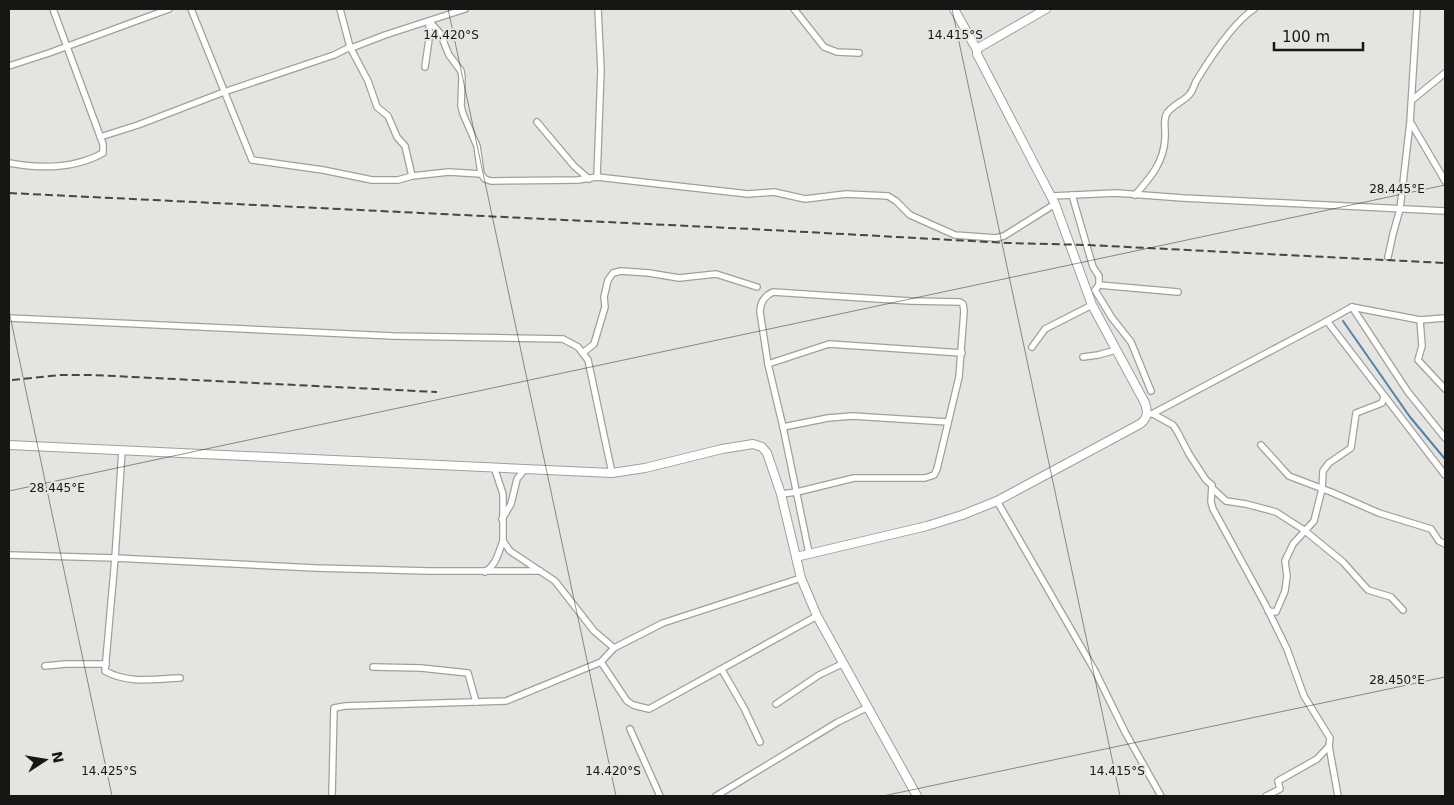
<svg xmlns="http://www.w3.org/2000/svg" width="1454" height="805" viewBox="0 0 1454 805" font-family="'DejaVu Sans',sans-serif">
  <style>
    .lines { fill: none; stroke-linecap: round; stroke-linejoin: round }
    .stream { stroke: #4f82ae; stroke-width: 2 }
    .street-casing { stroke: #a19f9b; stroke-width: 8 }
    .secondary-casing { stroke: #a19f9b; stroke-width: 10 }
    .street { stroke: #fff; stroke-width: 5.5 }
    .secondary { stroke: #fff; stroke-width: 8 }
    .rail { stroke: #484645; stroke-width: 2; stroke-dasharray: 8 4; stroke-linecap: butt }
    .ticks { fill: none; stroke: #171615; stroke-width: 1; stroke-opacity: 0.45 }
    .ticks-label { font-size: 12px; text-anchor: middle; fill: #171615; stroke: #e6e4e0; stroke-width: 4; stroke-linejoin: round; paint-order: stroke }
  </style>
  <rect width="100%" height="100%" fill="#e6e4e0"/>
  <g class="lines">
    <!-- stream -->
    <polyline class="stream" points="1343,321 1410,417 1445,459"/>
    <defs>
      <g id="street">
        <polyline points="191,9 252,160 323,170 372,180 398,180 412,176"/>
        <polyline points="340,9 350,47 368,81 377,107 388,116 397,137 405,146 412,176 449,172 481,174"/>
        <polyline points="794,9 824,47 837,52 859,53"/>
        <polyline points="9,66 49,53 169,9"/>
        <polyline points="425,67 429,39 429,21 440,33 449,55 461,71 462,77 461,106 463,114 477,146 481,174 485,179 491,181 578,180 597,177 748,194 774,192 805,199 846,194 888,196 896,201 910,215 955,235 996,238 1004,236 1055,204"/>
        <polyline points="1412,100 1445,73"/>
        <polyline points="537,122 574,166 589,179"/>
        <polyline points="1411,123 1445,181"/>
        <polyline points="100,137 138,125 224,92 334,55 350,47 354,47 385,35 465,9"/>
        <path d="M9,163C41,169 74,169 103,153V144L53,9"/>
        <polyline points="597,177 601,70 598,9"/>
        <polyline points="1072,195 1093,267 1099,276 1099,285 1095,290 1112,318 1131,342 1151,391"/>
        <path d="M1135,195C1151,177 1164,162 1165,138C1166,130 1163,123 1166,115C1170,106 1183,102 1189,95C1194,90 1194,83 1198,78C1211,57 1234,22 1254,9"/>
        <polyline points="1052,196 1116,193 1183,198 1445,211"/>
        <polyline points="1388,257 1393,234 1400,209 1410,122 1417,9"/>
        <polyline points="1099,285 1178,292"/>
        <polyline points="1352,307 1408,392 1445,438"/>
        <polyline points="9,318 393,336 563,339 578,347 588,360 612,473"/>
        <polyline points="1420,320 1422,346 1418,360 1445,389"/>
        <polyline points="1327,321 1352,307 1420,320 1445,318"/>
        <polyline points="1032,347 1045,329 1092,305"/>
        <polyline points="584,352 594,344 605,307 604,297 608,280 613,273 621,271 649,273 679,278 716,274 757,287"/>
        <polyline points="1083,357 1098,355 1116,350"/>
        <polyline points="768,364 829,344 962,353"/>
        <polyline points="1152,414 1327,321 1445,475"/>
        <polyline points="1153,414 1173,425 1177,431 1189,454 1206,480 1212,485 1211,502 1213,509 1265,604 1287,649 1304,696 1330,738 1329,746 1338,796"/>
        <polyline points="783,427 828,418 852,416 948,422"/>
        <polyline points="1261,445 1289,476 1331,492 1379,513 1431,529 1439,541 1445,544"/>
        <polyline points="494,467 503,494 503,541 510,551 555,581 594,631 614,648 663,623 801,578"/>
        <polyline points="1212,488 1226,501 1246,504 1276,512 1304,530 1343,562 1368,590 1391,597 1403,610"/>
        <path d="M781,494L797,492L854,478H925L934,475L937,469L959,377L964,311L963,304L960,302L910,301L773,292C764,296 760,303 760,312L768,364L783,427L809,553"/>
        <polyline points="997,501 1095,671 1125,732 1161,796"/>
        <polyline points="502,519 511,504 517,479 525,469"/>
        <polyline points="9,555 115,558 122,451"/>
        <path d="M485,572C497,564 498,553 503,541"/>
        <polyline points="1268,611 1276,612 1285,591 1287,576 1285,561 1293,544 1314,521 1322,489 1323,471 1329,463 1351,448 1356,413 1382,403 1384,396"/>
        <polyline points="601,662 627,701 633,705 649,709 817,616"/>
        <polyline points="45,666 66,664 106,664"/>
        <polyline points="373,667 421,668 468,673 476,702"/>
        <polyline points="722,670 744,708 760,742"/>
        <path d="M180,678C154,679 128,684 105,671L115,558L316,568L428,571H540"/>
        <polyline points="776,704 819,675 844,663"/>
        <polyline points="630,729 660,796"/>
        <polyline points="332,796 334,708 345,706 506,701 601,662 614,648"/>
        <polyline points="716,796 838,722 868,707"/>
        <polyline points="1266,796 1280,789 1278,781 1317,759 1329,746"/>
      </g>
      <g id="secondary">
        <polyline points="954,9 977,50"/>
        <polyline points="9,445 612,473 645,468 722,449 753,444 762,447 767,453 781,494 801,578 817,616 917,796"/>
        <path d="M796,557L927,526L962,515L997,501L1140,424C1148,418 1148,412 1145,403L1092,305L1055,204L977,54V50L980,47L1046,9"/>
      </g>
    </defs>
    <!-- street casing -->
    <use href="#street" class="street-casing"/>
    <!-- secondary casing -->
    <use href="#secondary" class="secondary-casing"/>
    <!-- street -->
    <use href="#street" class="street"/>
    <!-- secondary -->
    <use href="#secondary" class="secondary"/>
    <!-- rail -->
    <g class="rail">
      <polyline points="9,193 751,229 1008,243 1088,245 1445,263"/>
      <polyline points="12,380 61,375 93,375 437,392"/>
    </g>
  </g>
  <!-- ticks -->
  <path class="ticks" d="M448,9L616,796M952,9L1120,796M9,311L112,796M9,491L1445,185M883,796L1445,677"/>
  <g class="ticks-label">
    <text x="451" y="39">14.420°S</text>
    <text x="955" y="39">14.415°S</text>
    <text x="1397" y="193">28.445°E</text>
    <text x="57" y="492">28.445°E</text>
    <text x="1397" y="684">28.450°E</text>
    <text x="109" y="775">14.425°S</text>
    <text x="613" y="775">14.420°S</text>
    <text x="1117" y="775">14.415°S</text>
  </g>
  <!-- border -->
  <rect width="1454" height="805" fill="none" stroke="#171615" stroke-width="20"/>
  <!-- north arrow -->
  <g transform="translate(45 760) rotate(78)" stroke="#e6e4e0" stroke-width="4" paint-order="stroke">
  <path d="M0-4L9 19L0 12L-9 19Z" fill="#171615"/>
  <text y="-8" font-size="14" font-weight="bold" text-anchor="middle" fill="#171615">N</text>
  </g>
  <!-- scale -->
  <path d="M1274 42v8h89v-8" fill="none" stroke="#171615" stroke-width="2.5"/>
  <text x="1282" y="42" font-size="15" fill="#171615" stroke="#e6e4e0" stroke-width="4" paint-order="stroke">100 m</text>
</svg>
